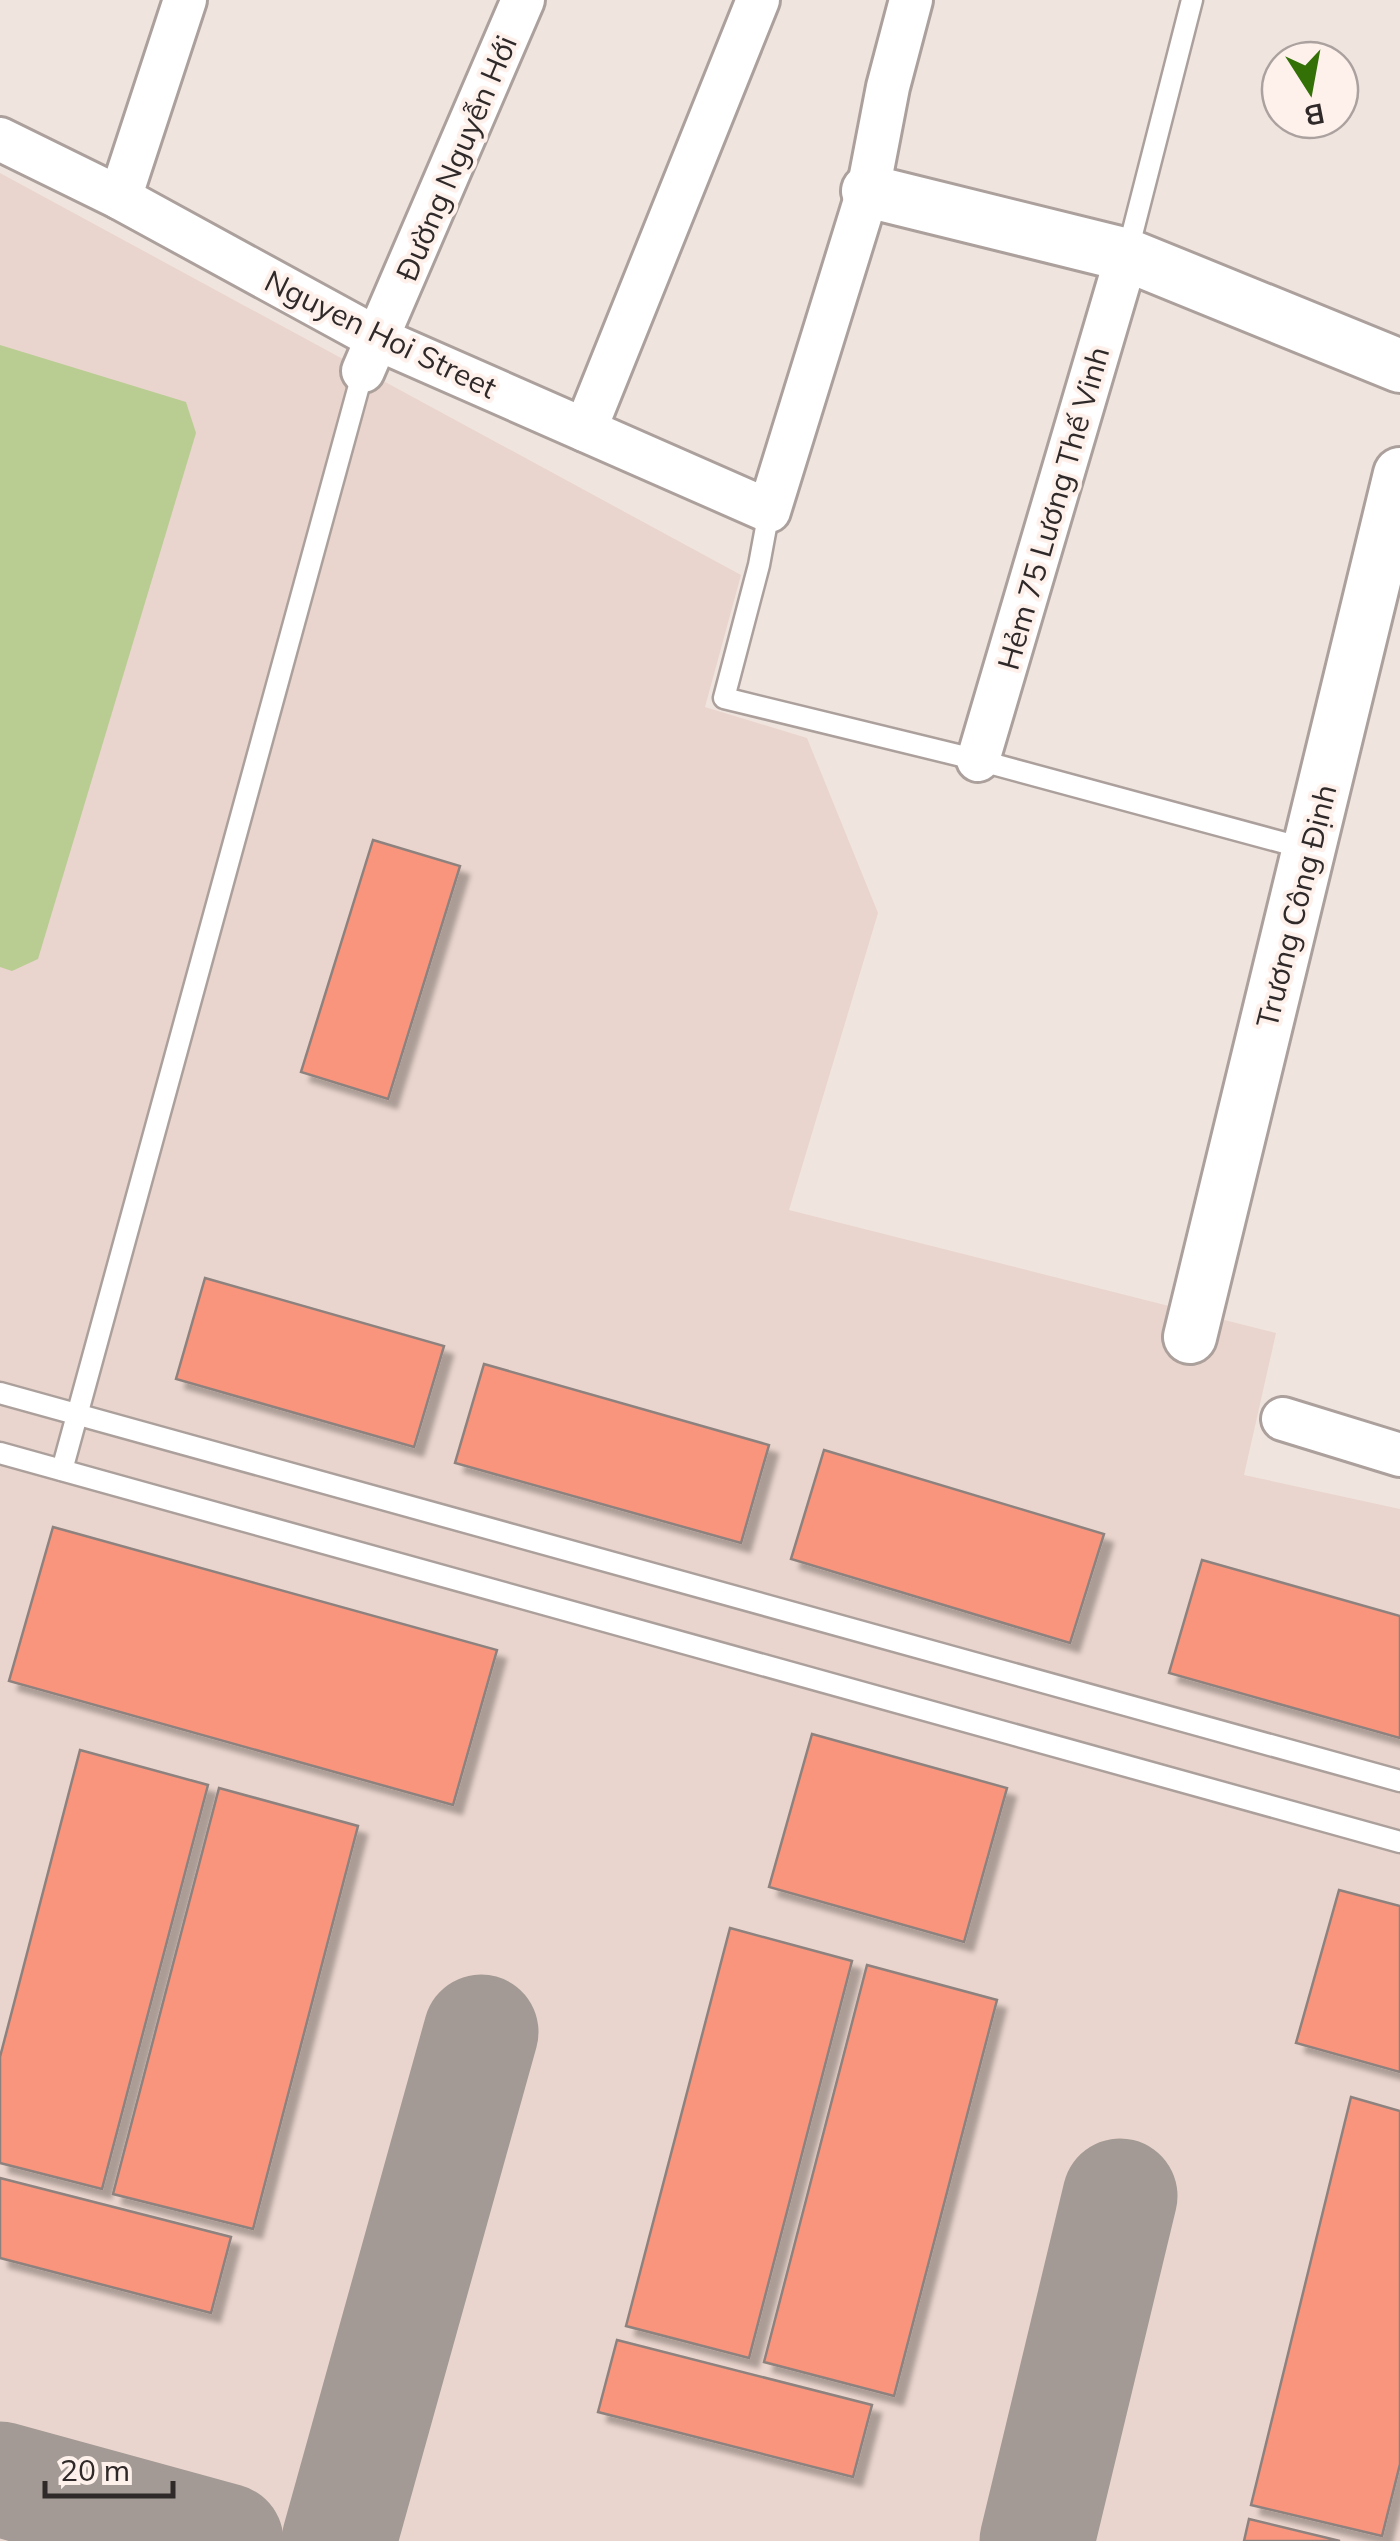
<svg xmlns="http://www.w3.org/2000/svg" width="1400" height="2541" viewBox="0 0 1400 2541" font-family="Mulish,sans-serif">
  <style>
    .built { fill: #e9d5cd }
    .green { fill: #b9cd93 }
    .lines { fill: none; stroke-linecap: round; stroke-linejoin: round }
    .taxiway { stroke: #a39a96; stroke-width: 115 }
    .building { fill: #fa957d; stroke: #8e827f; stroke-width: 2.5; filter: url(#shadow) }
    .service-casing { stroke: #aca09c; stroke-width: 25 }
    .minor-casing { stroke: #aca09c; stroke-width: 48 }
    .tertiary-casing { stroke: #aca09c; stroke-width: 58 }
    .service { stroke: #fff; stroke-width: 20 }
    .minor { stroke: #fff; stroke-width: 42 }
    .tertiary { stroke: #fff; stroke-width: 52 }
    .labels { text-anchor: middle; dominant-baseline: central; stroke-width: 8; stroke-linejoin: round; paint-order: stroke }
    .street-label { font-size: 30px; fill: #2f2a29; stroke: #fef1ec }
  </style>
  <defs>
    <filter id="shadow"><feDropShadow dx="9" dy="9" stdDeviation="2.5" flood-color="#0004"/></filter>
  </defs>
  <rect width="100%" height="100%" fill="#f0e4df"/>
  <!-- built -->
  <polygon class="built" points="0,173 741,575 705,707 807,738 878,913 789,1210 1276,1333 1244,1475 1400,1509 1400,2541 0,2541"/>
  <!-- green -->
  <polygon class="green" points="0,345 186,402 196,433 38,959 12,971 0,967"/>
  <g class="lines">
    <!-- taxiway -->
    <g class="taxiway">
      <polyline points="0,2479 226,2541"/>
      <polyline points="339,2541 481,2032"/>
      <polyline points="1037,2541 1120,2196"/>
    </g>
  </g>
  <!-- building -->
  <g class="building">
    <polygon points="373,840 460,866 388,1099 301,1072"/>
    <polygon points="205,1278 444,1346 414,1447 176,1379"/>
    <polygon points="484,1364 769,1445 741,1543 455,1463"/>
    <polygon points="824,1450 1104,1534 1070,1643 791,1559"/>
    <polygon points="53,1527 497,1650 453,1805 9,1681"/>
    <polygon points="1202,1560 1400,1616 1400,1738 1169,1673"/>
    <polygon points="812,1734 1007,1788 964,1942 769,1887"/>
    <polygon points="80,1750 208,1785 102,2189 0,2163 0,2057"/>
    <polygon points="219,1788 358,1826 253,2229 113,2194"/>
    <polygon points="1339,1890 1400,1906 1400,2072 1296,2043"/>
    <polygon points="730,1928 852,1961 749,2358 626,2326"/>
    <polygon points="867,1965 997,2000 894,2396 764,2362"/>
    <polygon points="1351,2097 1400,2111 1400,2464 1382,2536 1251,2505"/>
    <polygon points="0,2178 231,2237 211,2313 0,2258"/>
    <polygon points="617,2340 872,2405 853,2477 598,2412"/>
    <polygon points="1249,2519 1340,2541 1244,2541"/>
  </g>
  <g class="lines">
    <defs>
      <g id="service">
        <polyline points="1127,254 1192,0"/>
        <polyline points="769,511 759,565 724,698 978,760 1307,849"/>
        <polyline points="0,1393 1400,1781"/>
        <polyline points="0,1453 1400,1842"/>
        <polyline points="62,1470 363,371"/>
      </g>
      <g id="minor">
        <polyline points="0,139 120,198 378,339 769,511 868,191 888,87 911,0"/>
        <polyline points="120,198 185,0"/>
        <polyline points="363,371 523,0"/>
        <polyline points="585,430 758,0"/>
        <polyline points="978,760 1127,255"/>
        <polyline points="1283,1419 1400,1455"/>
      </g>
      <g id="tertiary">
        <polyline points="868,191 1127,255 1400,366"/>
        <polyline points="1190,1337 1400,474"/>
      </g>
    </defs>
    <!-- service casing -->
    <use href="#service" class="service-casing"/>
    <!-- minor casing -->
    <use href="#minor" class="minor-casing"/>
    <!-- tertiary casing -->
    <use href="#tertiary" class="tertiary-casing"/>
    <!-- service -->
    <use href="#service" class="service"/>
    <!-- minor -->
    <use href="#minor" class="minor"/>
    <!-- tertiary -->
    <use href="#tertiary" class="tertiary"/>
  </g>
  <g class="labels">
    <!-- street labels -->
    <g class="street-label">
      <text transform="translate(456 158) rotate(-67)">Đường Nguyễn Hới</text>
      <text transform="translate(381 334) rotate(26)">Nguyen Hoi Street</text>
      <text transform="translate(1053 508) rotate(-74)">Hẻm 75 Lương Thế Vinh</text>
      <text transform="translate(1296 906) rotate(-76)">Trương Công Định</text>
    </g>
  </g>
  <!-- north arrow -->
  <g transform="translate(1310 90) rotate(169)"><circle r="48" fill="#fef1ec" stroke="#aba19e" stroke-width="2.5"/>
  <path d="M0-8L18 38L0 25L-18 38Z" fill="#337107"/>
  <text y="-15" font-size="28" font-weight="bold" text-anchor="middle" fill="#2f2a29">B</text>
  </g>
  <!-- scale -->
  <path d="M45 2481v15h128v-15" fill="none" stroke="#2f2a29" stroke-width="5"/>
  <text x="60" y="2481" font-size="30" fill="#2f2a29" stroke="#fef1ec" stroke-width="8" paint-order="stroke">20 m</text>
</svg>
